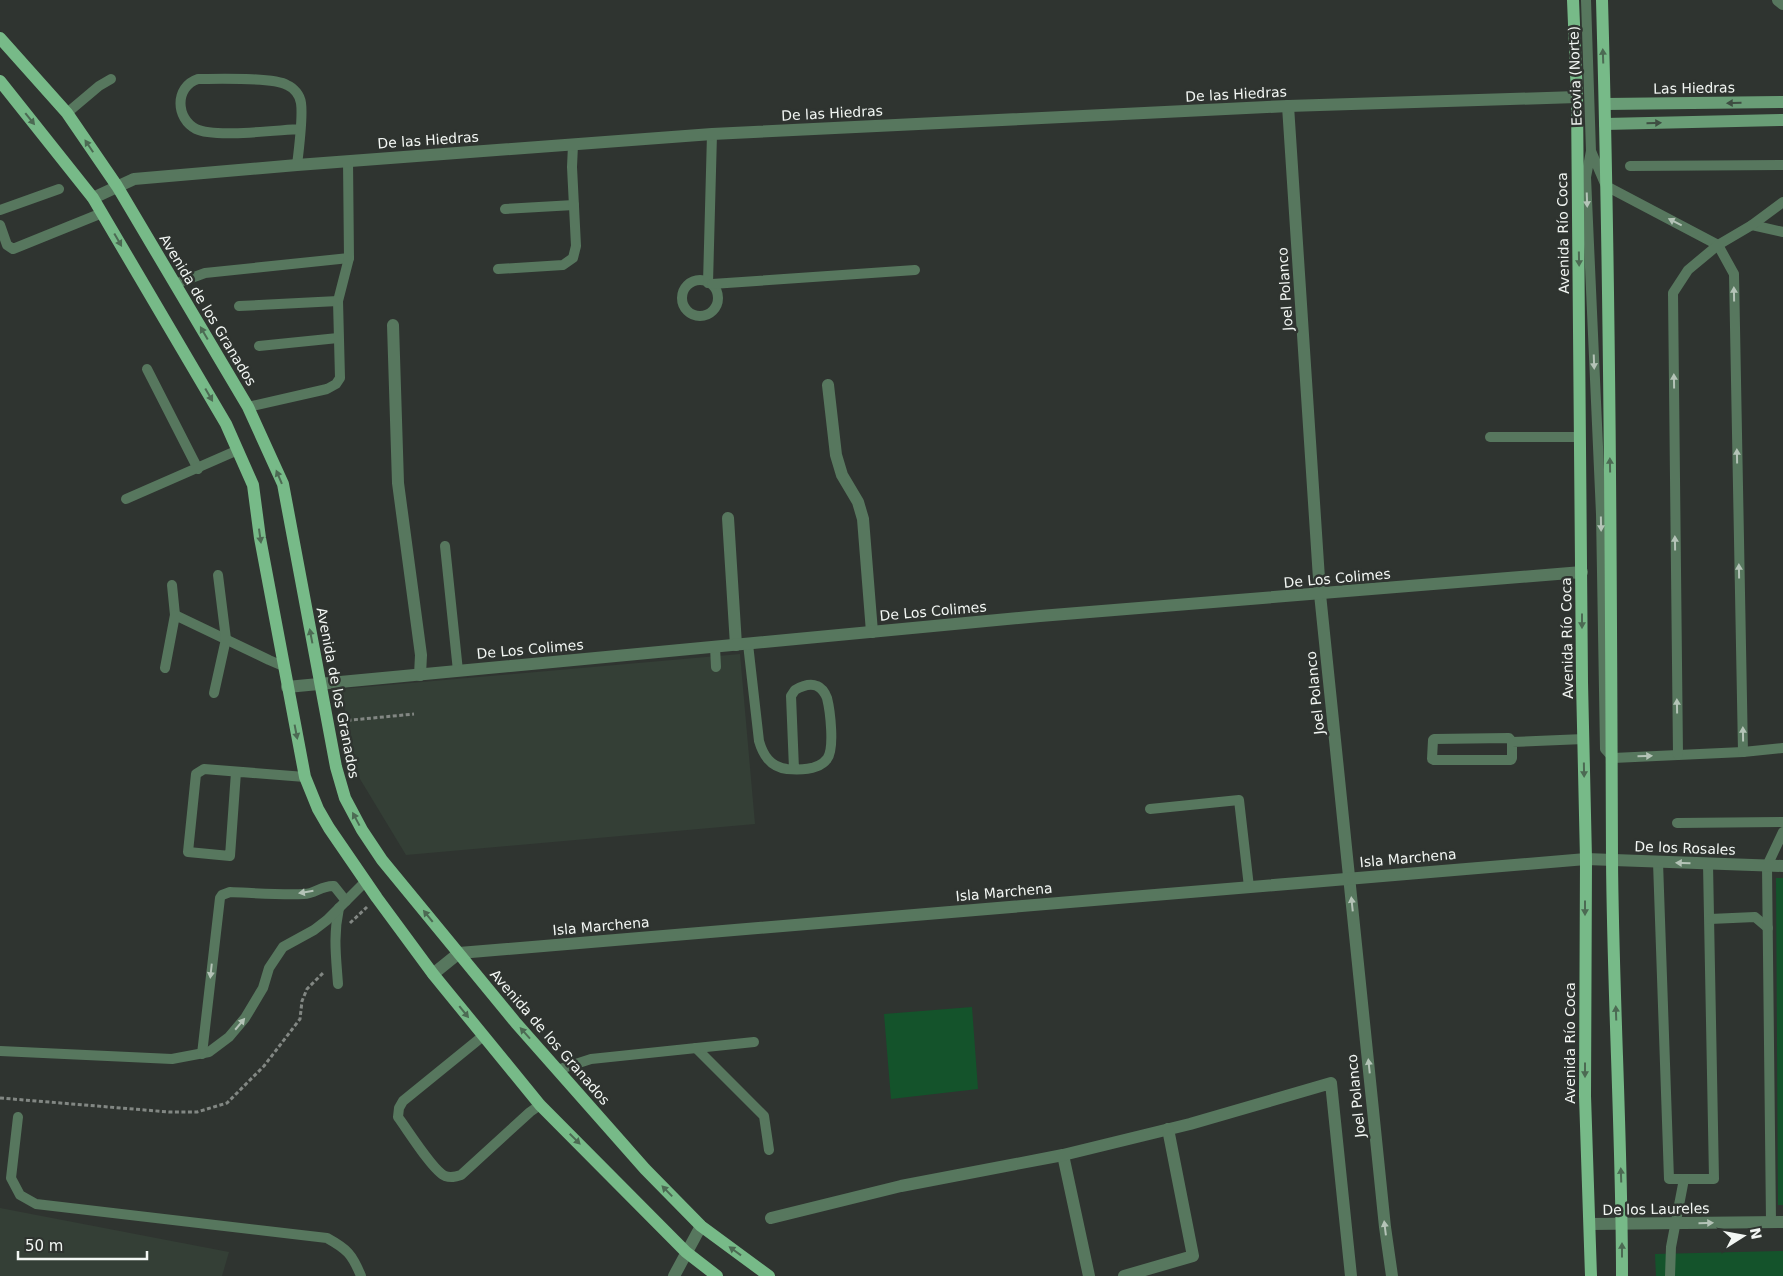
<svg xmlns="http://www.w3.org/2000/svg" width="1783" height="1276" viewBox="0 0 1783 1276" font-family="'DejaVu Sans',sans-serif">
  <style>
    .built { fill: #343f36 }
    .green { fill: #14532b }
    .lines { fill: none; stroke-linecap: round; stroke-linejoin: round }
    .path { stroke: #828783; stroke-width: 3; stroke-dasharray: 4 2.5; stroke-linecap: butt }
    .lane { stroke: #57775e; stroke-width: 10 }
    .street { stroke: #57775e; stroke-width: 12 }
    .secondary { stroke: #699d76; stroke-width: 12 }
    .primary { stroke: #77ba88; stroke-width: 12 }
    .oneway { fill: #4c6a53 }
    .oneway2 { fill: #3e4e42 }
    .oneway3 { fill: #b4c3b7 }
    .labels { text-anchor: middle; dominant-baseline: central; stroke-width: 5; stroke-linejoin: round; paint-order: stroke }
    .street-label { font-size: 14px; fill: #f2f6f3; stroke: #2f3430 }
  </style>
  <rect width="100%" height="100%" fill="#2f3430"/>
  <!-- built -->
  <g class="built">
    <polygon points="740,654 755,824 406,855 360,779 350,746 342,689"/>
    <polygon points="0,1208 229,1252 222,1276 0,1276"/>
  </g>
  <!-- green -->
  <g class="green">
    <polygon points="1776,878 1783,878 1783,1205 1778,1205"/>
    <polygon points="972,1007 978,1089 891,1099 884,1014"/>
    <polygon points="1783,1251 1783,1276 1656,1276 1655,1254"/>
  </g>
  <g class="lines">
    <!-- path -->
    <g class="path">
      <polyline points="341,721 414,714"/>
      <polyline points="350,923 367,907"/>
      <polyline points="0,1098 169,1112 197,1112 227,1103 264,1066 300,1019 302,1001 307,989 323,973"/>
    </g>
    <!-- lane -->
    <g class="lane">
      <polyline points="1586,0 1591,151 1586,177 1601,514 1605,749 1613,758 1743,752 1734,274 1718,245 1606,186 1591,151"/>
      <polyline points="67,113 99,86 111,79"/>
      <path d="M297,165C299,149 303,117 301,103C300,95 294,88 287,85C274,77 216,79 198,79C174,87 176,119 196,129C214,138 278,130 300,129"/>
      <polyline points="1630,166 1783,165"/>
      <polyline points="505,209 574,205"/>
      <polyline points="0,210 59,189"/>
      <polyline points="0,225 7,245 13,249 102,213"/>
      <polyline points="1752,225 1783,232"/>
      <polyline points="498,269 563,265 573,258 576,246 572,167 573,145"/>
      <circle cx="700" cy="298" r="18"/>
      <polyline points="708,283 712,134"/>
      <polyline points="175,284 205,273 349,258"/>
      <polyline points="712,284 915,270"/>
      <polyline points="239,306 338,301"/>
      <polyline points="259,346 338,338"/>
      <polyline points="147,369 198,469"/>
      <polyline points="248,407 327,389 336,384 340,378 338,301 349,258 348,161"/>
      <polyline points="1490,437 1580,437"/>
      <polyline points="126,499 238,450"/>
      <polyline points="445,546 458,671"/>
      <polyline points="172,585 175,615"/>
      <path d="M748,644L759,741C763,755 770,767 787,769C799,770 819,770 827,759C835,749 830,710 827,698C825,693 822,688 817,686C810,683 802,686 795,690L791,696L794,769"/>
      <polyline points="715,647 716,667"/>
      <polyline points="165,668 175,615 269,660 283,666"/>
      <polyline points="214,693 226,639 218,575"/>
      <polyline points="1512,742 1512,758 1511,760 1434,760 1432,759 1433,740 1434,739 1509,738 1512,742 1584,739"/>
      <polyline points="1743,752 1783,748"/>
      <polyline points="1678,755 1673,293 1688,270 1718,245 1752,225 1783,202"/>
      <polyline points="236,772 230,856 188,852 196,774 204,769 305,777"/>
      <polyline points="1150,809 1239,800 1249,887"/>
      <polyline points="1677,823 1783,822"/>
      <polyline points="1658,862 1669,1179 1714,1179 1708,864"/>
      <polyline points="1710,919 1755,917 1768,928"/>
      <path d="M338,984C336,956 333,936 339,908"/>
      <path d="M483,1036L403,1101L399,1108L398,1117C407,1129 433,1171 445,1176C451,1178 455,1177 461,1175L530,1112L540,1105"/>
      <polyline points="696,1048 764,1116 769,1150"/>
      <polyline points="0,1051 172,1059 209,1052 229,1037 245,1018 263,988 269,968 283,947 314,930 327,920 365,882"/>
      <path d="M202,1054L220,898L222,895L230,892C254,893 280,895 304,894C315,894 322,885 334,886L346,901"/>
      <polyline points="557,1070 591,1059 754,1042"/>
      <path d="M18,1117L11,1178L20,1195L36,1204L327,1238C347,1249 352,1254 361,1276"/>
      <polyline points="1771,1222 1767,866 1783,832"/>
      <polyline points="1670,1276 1671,1247 1684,1179"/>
    </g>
    <!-- street -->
    <g class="street">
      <polyline points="1778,0 1783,4"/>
      <polyline points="1288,106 1320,594 1385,1227 1392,1276"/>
      <polyline points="93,198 134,179 297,165 712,134 1288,106 1577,97"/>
      <polyline points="393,325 398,483 421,655 420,675"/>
      <polyline points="828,385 836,455 842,475 858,502 863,519 872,632"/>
      <polyline points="728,518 736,645"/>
      <polyline points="287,687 1040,616 1582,572"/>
      <polyline points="433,974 459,953 1586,859 1783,866"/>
      <polyline points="1063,1155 1089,1276"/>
      <polyline points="771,1218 901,1186 1063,1155 1190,1124 1331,1083 1351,1276"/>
      <polyline points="1590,1224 1783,1222"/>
      <polyline points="674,1276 701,1226"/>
      <polyline points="1124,1276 1193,1256 1168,1129"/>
    </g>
    <!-- secondary -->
    <g class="secondary">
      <polyline points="1605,104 1783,102"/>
      <polyline points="1605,124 1783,120"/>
    </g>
    <!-- primary -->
    <g class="primary">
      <polyline points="1573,0 1577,97 1582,682 1586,859 1585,1096 1591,1276"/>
      <path d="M1602,0C1610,286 1611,573 1612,859C1613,998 1622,1137 1622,1276"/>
      <polyline points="0,38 67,113 117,186 248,407 283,484 336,767 345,798 362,830 382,860 516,1023 645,1169 701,1226 769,1276"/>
      <polyline points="0,81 93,198 226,424 253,485 260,538 305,777 318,809 329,828 377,898 433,974 540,1105 686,1252 717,1276"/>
    </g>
  </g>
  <!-- one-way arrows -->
  <defs><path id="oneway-solid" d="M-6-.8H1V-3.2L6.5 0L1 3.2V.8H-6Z" transform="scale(1.25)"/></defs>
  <g class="oneway">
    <use href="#oneway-solid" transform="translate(1603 56) rotate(-92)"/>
    <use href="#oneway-solid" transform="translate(30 119) rotate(51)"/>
    <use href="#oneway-solid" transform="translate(89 146) rotate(-124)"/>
    <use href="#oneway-solid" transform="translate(118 240) rotate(60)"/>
    <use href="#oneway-solid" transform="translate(1579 259) rotate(89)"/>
    <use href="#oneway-solid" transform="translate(204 333) rotate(-120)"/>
    <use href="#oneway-solid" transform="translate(209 395) rotate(60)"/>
    <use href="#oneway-solid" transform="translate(1610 465) rotate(-91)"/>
    <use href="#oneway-solid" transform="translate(279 477) rotate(-113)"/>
    <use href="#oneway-solid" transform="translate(260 536) rotate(82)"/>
    <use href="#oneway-solid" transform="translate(1582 621) rotate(90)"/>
    <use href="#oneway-solid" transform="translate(311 636) rotate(-101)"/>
    <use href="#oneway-solid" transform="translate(296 732) rotate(79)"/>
    <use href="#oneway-solid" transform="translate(1584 770) rotate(89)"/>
    <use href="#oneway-solid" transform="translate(356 819) rotate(-118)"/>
    <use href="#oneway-solid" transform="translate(1585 908) rotate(90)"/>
    <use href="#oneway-solid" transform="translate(428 916) rotate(-129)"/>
    <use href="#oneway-solid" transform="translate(464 1012) rotate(51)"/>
    <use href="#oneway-solid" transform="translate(1616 1013) rotate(-92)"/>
    <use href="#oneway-solid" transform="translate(525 1033) rotate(-132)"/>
    <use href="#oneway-solid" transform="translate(1585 1070) rotate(90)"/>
    <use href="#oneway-solid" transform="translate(575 1139) rotate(45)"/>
    <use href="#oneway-solid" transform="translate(1621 1175) rotate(-92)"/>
    <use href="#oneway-solid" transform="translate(667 1191) rotate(-134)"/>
    <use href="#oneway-solid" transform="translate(1622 1250) rotate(-90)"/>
    <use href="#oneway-solid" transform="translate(735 1251) rotate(-144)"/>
  </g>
  <g class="oneway2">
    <use href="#oneway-solid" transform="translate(1734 103) rotate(179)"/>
    <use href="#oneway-solid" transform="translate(1654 123) rotate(-1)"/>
  </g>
  <g class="oneway3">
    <use href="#oneway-solid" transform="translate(1587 200) rotate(88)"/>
    <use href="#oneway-solid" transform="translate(1675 222) rotate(-153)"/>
    <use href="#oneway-solid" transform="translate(1734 294) rotate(-91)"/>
    <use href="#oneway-solid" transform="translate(1594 362) rotate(88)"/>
    <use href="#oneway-solid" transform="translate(1674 381) rotate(-91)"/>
    <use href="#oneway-solid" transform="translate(1737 456) rotate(-91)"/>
    <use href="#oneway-solid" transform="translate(1601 524) rotate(89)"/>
    <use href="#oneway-solid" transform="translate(1675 543) rotate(-91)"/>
    <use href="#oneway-solid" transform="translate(1739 571) rotate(-91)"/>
    <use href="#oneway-solid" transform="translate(1677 706) rotate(-91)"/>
    <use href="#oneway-solid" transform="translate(1743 734) rotate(-91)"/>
    <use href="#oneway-solid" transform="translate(1645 756) rotate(-2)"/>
    <use href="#oneway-solid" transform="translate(1683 863) rotate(-178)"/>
    <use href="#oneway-solid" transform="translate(306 892) rotate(171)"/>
    <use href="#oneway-solid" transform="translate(1352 904) rotate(-96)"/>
    <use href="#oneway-solid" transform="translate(211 971) rotate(96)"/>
    <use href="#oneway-solid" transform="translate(240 1024) rotate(-50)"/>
    <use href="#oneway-solid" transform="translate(1369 1066) rotate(-96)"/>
    <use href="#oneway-solid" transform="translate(1706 1223) rotate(-1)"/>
    <use href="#oneway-solid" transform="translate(1385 1228) rotate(-97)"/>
  </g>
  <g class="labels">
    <!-- street labels -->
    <g class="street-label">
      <text transform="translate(1575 76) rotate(-92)">Ecovia (Norte)</text>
      <text transform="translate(1694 88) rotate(-1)">Las Hiedras</text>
      <text transform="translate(1236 94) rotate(-3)">De las Hiedras</text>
      <text transform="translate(832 113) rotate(-3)">De las Hiedras</text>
      <text transform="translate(428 140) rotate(-4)">De las Hiedras</text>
      <text transform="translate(1563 233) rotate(-91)">Avenida Río Coca</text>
      <text transform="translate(1285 289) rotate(-94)">Joel Polanco</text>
      <text transform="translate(208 310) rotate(59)">Avenida de los Granados</text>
      <text transform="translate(1337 578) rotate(-5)">De Los Colimes</text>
      <text transform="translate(933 611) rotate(-5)">De Los Colimes</text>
      <text transform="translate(1567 638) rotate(-91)">Avenida Río Coca</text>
      <text transform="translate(530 649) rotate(-5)">De Los Colimes</text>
      <text transform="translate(338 693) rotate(79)">Avenida de los Granados</text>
      <text transform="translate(1315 693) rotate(-96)">Joel Polanco</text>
      <text transform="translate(1685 848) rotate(2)">De los Rosales</text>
      <text transform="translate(1408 858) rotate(-5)">Isla Marchena</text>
      <text transform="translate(1004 892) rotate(-5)">Isla Marchena</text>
      <text transform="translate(601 926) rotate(-5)">Isla Marchena</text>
      <text transform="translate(550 1037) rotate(49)">Avenida de los Granados</text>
      <text transform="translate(1570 1043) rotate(-90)">Avenida Río Coca</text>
      <text transform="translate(1356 1096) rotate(-96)">Joel Polanco</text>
      <text transform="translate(1656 1209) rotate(-1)">De los Laureles</text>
    </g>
  </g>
  <!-- north arrow -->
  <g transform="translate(1743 1236) rotate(79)" stroke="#2f3430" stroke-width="4" paint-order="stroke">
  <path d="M0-4L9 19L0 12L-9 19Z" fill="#f2f6f3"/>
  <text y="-8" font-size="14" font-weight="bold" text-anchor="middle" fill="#f2f6f3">N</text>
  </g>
  <!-- scale -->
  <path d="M18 1251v8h129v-8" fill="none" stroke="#f2f6f3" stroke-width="2.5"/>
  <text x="25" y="1251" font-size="15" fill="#f2f6f3" stroke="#2f3430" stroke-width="4" paint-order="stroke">50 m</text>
</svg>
